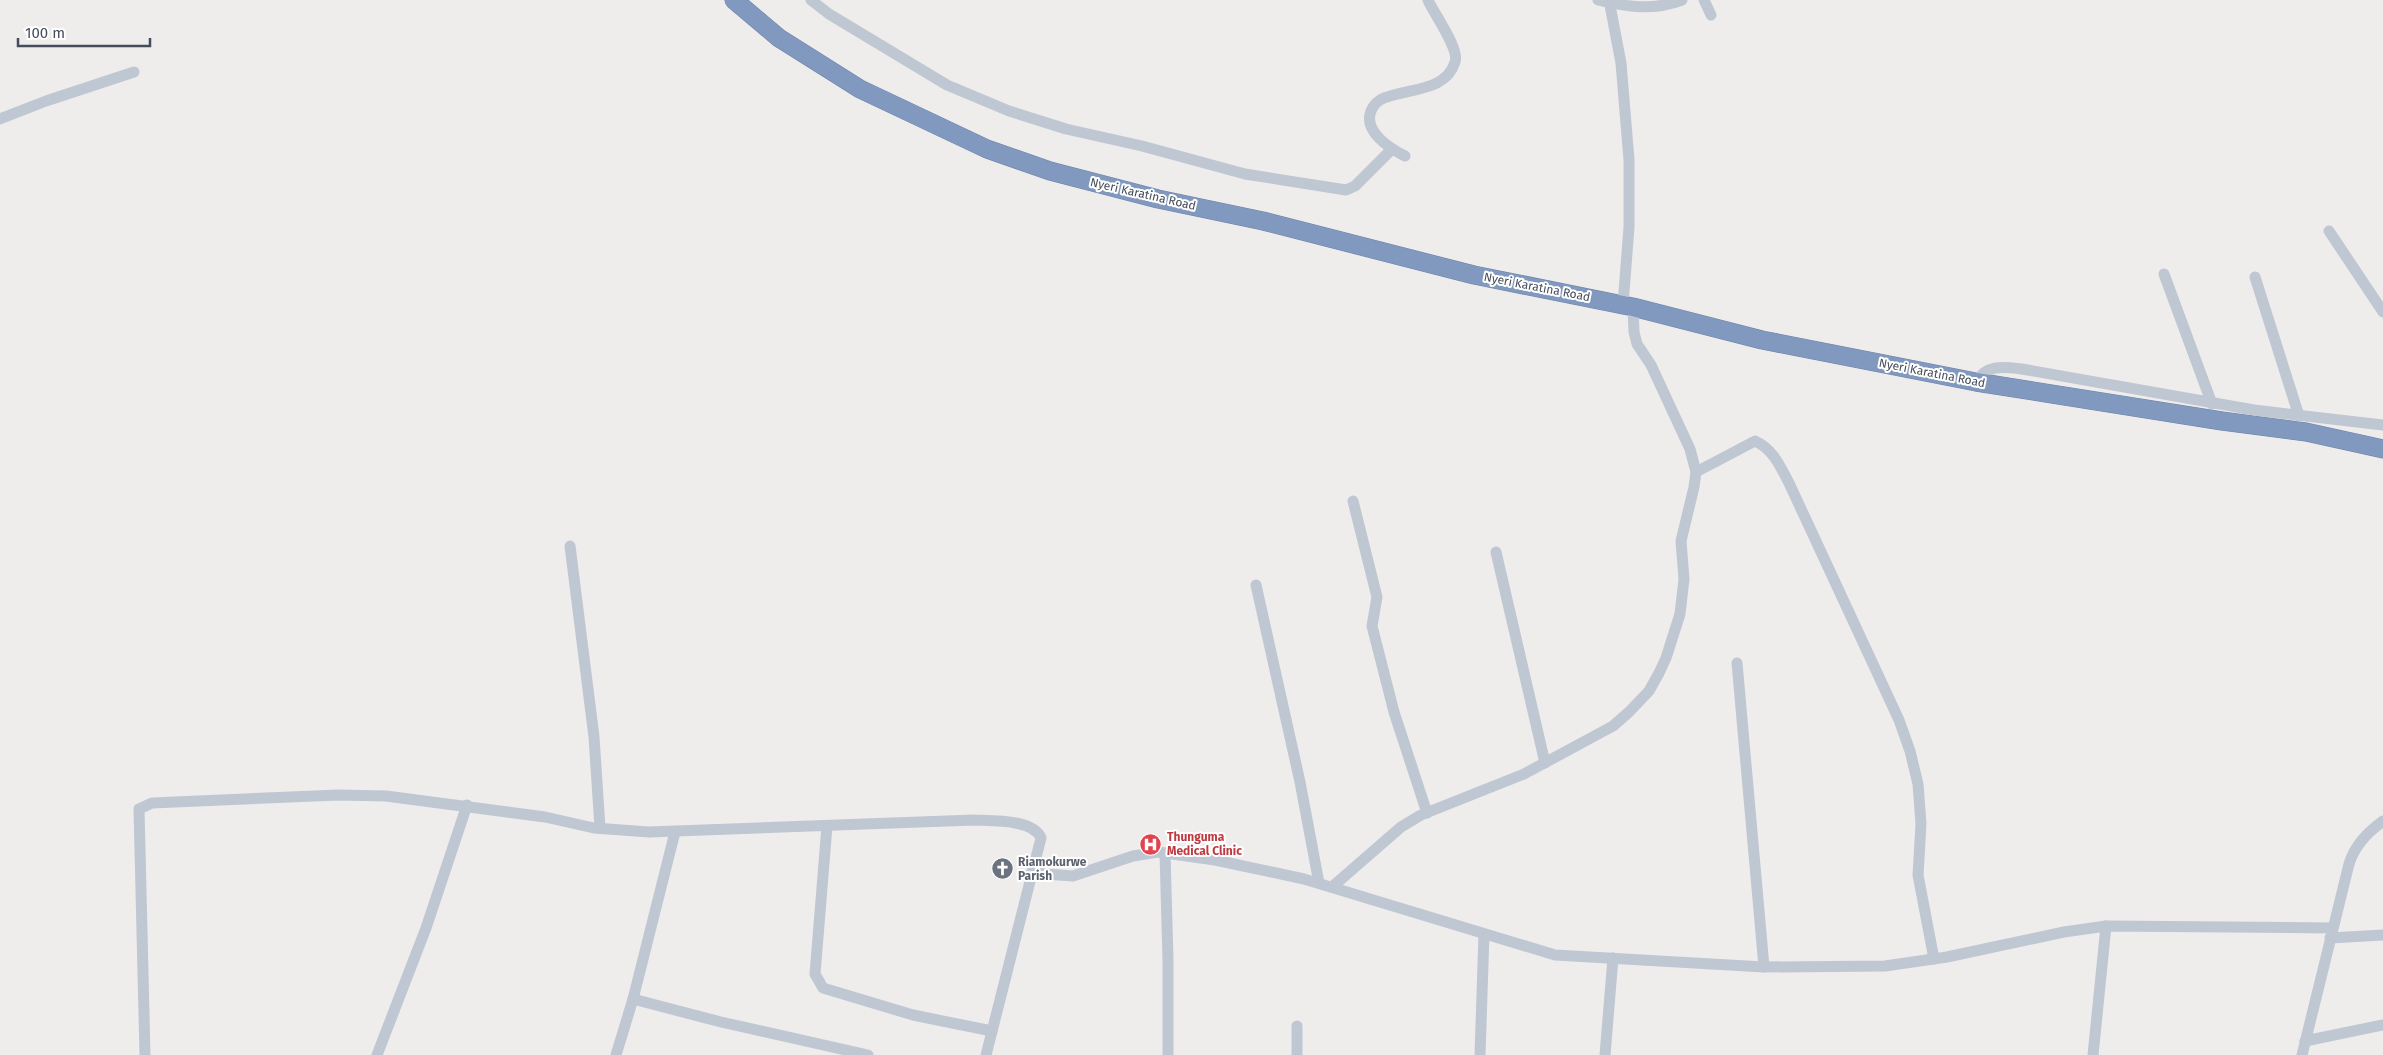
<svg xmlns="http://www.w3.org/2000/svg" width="2383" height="1055" viewBox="0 0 2383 1055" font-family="'Fira Sans',sans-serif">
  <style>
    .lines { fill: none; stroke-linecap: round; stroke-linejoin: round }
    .highway-casing { stroke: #6c83aa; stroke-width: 19 }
    .minor { stroke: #bfc7d3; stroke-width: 11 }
    .highway { stroke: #8198bf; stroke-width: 18 }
    .labels { text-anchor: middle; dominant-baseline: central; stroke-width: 4; stroke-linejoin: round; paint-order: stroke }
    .street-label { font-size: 12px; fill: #444d5b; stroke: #fff }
    .health-label { font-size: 12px; font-weight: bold; fill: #be3a42; stroke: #fff; text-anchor: start }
    .worship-label { font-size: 12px; font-weight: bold; fill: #5b616d; stroke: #fff; text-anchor: start }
  </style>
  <rect width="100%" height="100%" fill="#efecec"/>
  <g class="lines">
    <defs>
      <polyline id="highway" points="734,0 779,38 860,89 987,149 1050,171 1158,199 1263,221 1474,275 1633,307 1762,340 1976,382 2222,421 2306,432 2383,449"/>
    </defs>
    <!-- highway casing -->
    <use href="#highway" class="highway-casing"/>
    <!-- minor -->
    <g class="minor">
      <polyline points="811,0 829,14 947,85 1009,111 1066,129 1142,146 1245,174 1346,190 1355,186 1392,149"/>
      <path d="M1598,0C1627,7 1653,11 1682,0"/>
      <polyline points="1609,0 1621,63 1629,160 1629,227 1623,305"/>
      <polyline points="1704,0 1711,15"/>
      <polyline points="0,119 46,101 134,72"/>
      <path d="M1405,156C1389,148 1363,131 1371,111C1373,106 1378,100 1384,98C1408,88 1446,92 1455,62C1460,49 1434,14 1428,0"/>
      <polyline points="2329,231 2383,312"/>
      <polyline points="2164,274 2212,404"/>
      <polyline points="2255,277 2299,416"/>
      <path d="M1976,382C1986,364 2004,367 2022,369L2254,410L2383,425"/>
      <path d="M1696,472L1755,441C1773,449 1780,466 1789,483L1899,720L1910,751L1918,784L1921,824L1918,875L1934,959"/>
      <polyline points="1353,501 1377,597 1372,626 1394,712 1427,813"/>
      <polyline points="570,546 594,737 600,828"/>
      <polyline points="1496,552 1545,763"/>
      <polyline points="1256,585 1300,782 1319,883"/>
      <polyline points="1737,663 1764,967"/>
      <polyline points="827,826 815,974 823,988 913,1015 992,1031"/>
      <polyline points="1165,853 1168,960 1168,1055"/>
      <polyline points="1031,873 1073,876 1133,856 1158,852 1215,860 1304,879 1555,955 1764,967 1885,966 1947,957 2064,932 2106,926 2332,928"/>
      <polyline points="1332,887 1401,827 1421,815 1524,774 1613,726 1629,712 1649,691 1659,673 1666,658 1680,614 1684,579 1681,541 1694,487 1696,472 1690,449 1651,365 1637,344 1634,332 1633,307"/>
      <polyline points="2330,938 2383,935"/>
      <polyline points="633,999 721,1022 868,1055"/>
      <polyline points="2305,1041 2383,1025"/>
      <path d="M145,1055L139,809L152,803L338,795L386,796L545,817L594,828L649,832L974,820C992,821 1033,819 1041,838L986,1055"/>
      <polyline points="377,1055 426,928 467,805"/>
      <polyline points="616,1055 633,999 675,832"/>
      <polyline points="1297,1055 1297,1026"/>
      <polyline points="1480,1055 1484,934"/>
      <polyline points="1605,1055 1613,958"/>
      <polyline points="2093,1055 2106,926"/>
      <path d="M2302,1055L2349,864C2355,845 2367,833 2383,821"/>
    </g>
    <!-- highway -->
    <use href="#highway" class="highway"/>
  </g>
  <!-- icons -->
  <defs>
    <symbol id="hospital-disc" viewBox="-11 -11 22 22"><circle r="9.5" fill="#e0444e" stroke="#fff"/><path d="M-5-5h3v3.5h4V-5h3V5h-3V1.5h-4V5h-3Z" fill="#fff"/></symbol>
    <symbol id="church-disc" viewBox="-11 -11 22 22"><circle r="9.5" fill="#6b7280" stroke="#fff"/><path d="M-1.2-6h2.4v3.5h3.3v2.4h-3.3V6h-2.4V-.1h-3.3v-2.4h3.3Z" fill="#fff"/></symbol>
  </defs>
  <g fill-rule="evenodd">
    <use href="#hospital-disc" x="1138" y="832" width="25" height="25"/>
    <use href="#church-disc" x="990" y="856" width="25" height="25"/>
  </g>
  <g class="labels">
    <!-- street labels -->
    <g class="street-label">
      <text transform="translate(1143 194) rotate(13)">Nyeri Karatina Road</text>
      <text transform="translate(1537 287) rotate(11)">Nyeri Karatina Road</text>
      <text transform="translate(1932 373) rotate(11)">Nyeri Karatina Road</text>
    </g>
    <!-- health labels -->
    <g class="health-label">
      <text x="1167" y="837">Thunguma<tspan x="1167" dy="14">Medical Clinic</tspan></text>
    </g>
    <!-- worship labels -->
    <g class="worship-label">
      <text x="1018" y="862">Riamokurwe<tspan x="1018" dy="14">Parish</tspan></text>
    </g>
  </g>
  <!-- scale -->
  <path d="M18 38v8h132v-8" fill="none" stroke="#444d5b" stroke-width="2.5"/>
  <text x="25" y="38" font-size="15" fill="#444d5b" stroke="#ffffff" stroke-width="4" paint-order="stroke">100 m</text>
</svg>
